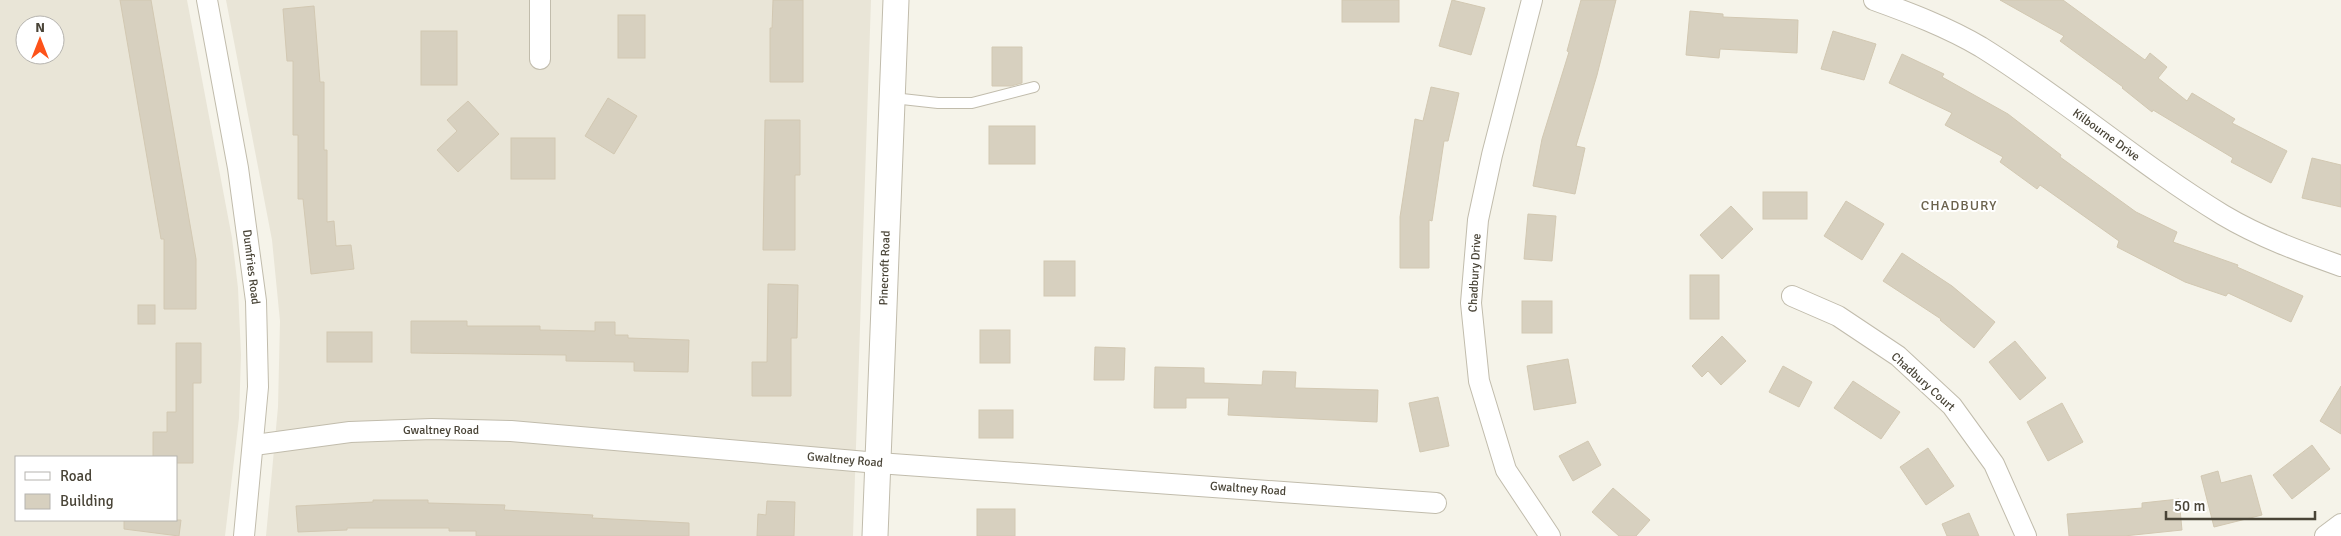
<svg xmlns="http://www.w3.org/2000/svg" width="2341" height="536" viewBox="0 0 2341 536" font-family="Signika,sans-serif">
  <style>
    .residential { fill: #e9e5d7; fill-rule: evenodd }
    .building { fill: #d7d0bf; stroke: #d2c8b2 }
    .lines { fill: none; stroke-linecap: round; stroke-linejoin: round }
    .service-casing { stroke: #c1bcac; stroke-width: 12 }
    .minor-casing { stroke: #c1bcac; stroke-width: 22 }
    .tertiary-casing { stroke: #c1bcac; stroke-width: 27 }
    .service { stroke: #fff; stroke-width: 10 }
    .minor { stroke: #fff; stroke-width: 20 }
    .tertiary { stroke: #fff; stroke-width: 25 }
    .labels { text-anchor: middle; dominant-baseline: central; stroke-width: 4; stroke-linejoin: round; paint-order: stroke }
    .street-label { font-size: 12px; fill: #494437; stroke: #fff }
    .neighbourhood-label { font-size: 14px; letter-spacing: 1px; fill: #6c634e; stroke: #fff }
  </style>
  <rect width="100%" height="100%" fill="#f5f3e9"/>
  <!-- residential -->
  <g class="residential">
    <path d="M0,0H187L232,238L238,288L241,355L239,418L225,536H0ZM25,25H55V55H25ZM16,457H176V520H16Z"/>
    <polygon points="226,0 871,0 853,536 266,536 278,407 280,321 272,240"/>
  </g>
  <!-- building -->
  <g class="building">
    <polygon points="120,0 151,0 196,259 196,309 164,309 164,239 161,239"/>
    <polygon points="773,0 803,0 803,82 770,82 770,28 772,28"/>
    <rect x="1342" y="0" width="57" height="22"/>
    <polygon points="1452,0 1485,8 1471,55 1439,46"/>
    <polygon points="1581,0 1616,0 1597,75 1576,146 1585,148 1575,194 1533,186 1542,139 1569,52 1567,51"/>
    <polygon points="2000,0 2063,0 2145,60 2150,53 2167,67 2158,78 2187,101 2192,93 2235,119 2232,123 2287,151 2271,183 2231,162 2233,158 2153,110 2152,112 2122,88 2123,87 2060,41 2064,36"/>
    <polygon points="314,6 320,82 324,82 324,150 327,150 327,222 334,221 336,246 351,245 354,269 311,274 303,199 298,199 298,135 293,135 293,61 287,61 283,9"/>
    <polygon points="1690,11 1723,14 1723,17 1798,20 1797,53 1720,49 1719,58 1686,55"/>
    <rect x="618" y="15" width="27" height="43"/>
    <rect x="421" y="31" width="36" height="54"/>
    <polygon points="1833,31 1876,44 1864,80 1821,69"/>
    <polygon points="992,47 1022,47 1022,83 1011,86 992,86"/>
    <polygon points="1902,54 1944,74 1942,77 2008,114 2061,155 2060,157 2136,212 2177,232 2173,242 2238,265 2237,267 2303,296 2291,322 2228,293 2226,296 2185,282 2117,247 2119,241 2040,185 2037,189 2000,162 2003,157 1945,125 1952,113 1889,83"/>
    <polygon points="1431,87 1459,93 1448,141 1444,141 1432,221 1429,220 1429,268 1400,268 1400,217 1415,119 1423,121"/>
    <polygon points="608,98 637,116 614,154 585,136"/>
    <polygon points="468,101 499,134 458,172 437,150 457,131 447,120"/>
    <polygon points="765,120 800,120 800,175 795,175 795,250 763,250"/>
    <rect x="989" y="126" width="46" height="38"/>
    <rect x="511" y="138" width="44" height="41"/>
    <polygon points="2312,158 2341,165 2341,207 2302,198"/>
    <rect x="1763" y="192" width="44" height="27"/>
    <polygon points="1846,201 1884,224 1862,260 1824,236"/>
    <polygon points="1731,206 1753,229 1722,259 1700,235"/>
    <polygon points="1528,214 1556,216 1552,261 1524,259"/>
    <polygon points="1902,253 1952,286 1995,322 1974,348 1940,320 1941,319 1883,281"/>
    <rect x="1044" y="261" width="31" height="35"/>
    <rect x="1690" y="275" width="29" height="44"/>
    <polygon points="768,284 798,285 797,338 791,338 791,396 752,396 752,362 767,362"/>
    <rect x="1522" y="301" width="30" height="32"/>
    <rect x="138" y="305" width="17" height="19"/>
    <polygon points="411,321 467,321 467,326 540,326 540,330 595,331 595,322 615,322 615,335 628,335 628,338 689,340 688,372 634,371 634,362 566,361 566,355 411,353"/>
    <rect x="980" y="330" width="30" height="33"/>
    <rect x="327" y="332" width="45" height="30"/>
    <polygon points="1722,336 1746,361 1721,385 1708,371 1702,377 1692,366"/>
    <polygon points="2015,341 2046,378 2020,400 1989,362"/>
    <polygon points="176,343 201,343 201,383 193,383 193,463 176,463 176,457 153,457 153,432 167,432 167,412 176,412"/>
    <polygon points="1095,347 1125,348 1124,380 1094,380"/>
    <polygon points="1568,359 1576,403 1534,410 1527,366"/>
    <polygon points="1783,366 1812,382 1799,407 1769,392"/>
    <polygon points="1155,367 1204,368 1204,383 1262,385 1263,371 1296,372 1295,388 1378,390 1377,422 1228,415 1229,398 1186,398 1186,408 1154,408"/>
    <polygon points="1853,381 1900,412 1881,439 1834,408"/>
    <polygon points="2341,386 2341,434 2320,421"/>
    <polygon points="1438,397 1449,446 1420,452 1409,403"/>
    <polygon points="2062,403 2083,442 2048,461 2027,422"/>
    <rect x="979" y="410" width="34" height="28"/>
    <polygon points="1588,441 1601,465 1573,481 1559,456"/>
    <polygon points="2312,445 2330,469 2292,499 2273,475"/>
    <polygon points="1928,448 1954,486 1926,505 1900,467"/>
    <polygon points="2218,471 2221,483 2251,475 2262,515 2214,527 2201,476"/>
    <polygon points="1613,488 1650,520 1636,536 1619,536 1592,512"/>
    <polygon points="2179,499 2182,530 2124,536 2069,536 2067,514 2142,508 2142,503"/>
    <polygon points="373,500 428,500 428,503 505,505 504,510 593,515 592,518 689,523 689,536 476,536 476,531 449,531 449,528 347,528 347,530 298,532 296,506 373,502"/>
    <polygon points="767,501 795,502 794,536 757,536 758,514 766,515"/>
    <rect x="977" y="509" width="38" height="27"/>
    <polygon points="1969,513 1979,536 1947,536 1942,524"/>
    <polygon points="124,520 181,520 179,536 124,529"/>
  </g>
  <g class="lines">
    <defs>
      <polyline id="service" points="893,98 938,103 972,103 1034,87"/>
      <g id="minor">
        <polyline points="207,0 238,168 256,301 258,387 244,536"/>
        <polyline points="1532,0 1492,155 1478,220 1471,303 1479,381 1506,470 1550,536"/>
        <path d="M1874,0C1910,13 1947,27 1981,47C2065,99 2139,164 2223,215C2260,237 2301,252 2341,266"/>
        <polyline points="540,59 540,0"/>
        <polyline points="1792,296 1838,316 1898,356 1952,406 1994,464 2026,536"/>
        <polyline points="254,445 350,432 432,429 511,431 878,463 1436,503"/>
        <polyline points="2325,536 2341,524"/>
      </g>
      <polyline id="tertiary" points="875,536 896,0"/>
    </defs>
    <!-- service casing -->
    <use href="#service" class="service-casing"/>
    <!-- minor casing -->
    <use href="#minor" class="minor-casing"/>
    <!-- tertiary casing -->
    <use href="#tertiary" class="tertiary-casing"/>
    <!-- service -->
    <use href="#service" class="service"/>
    <!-- minor -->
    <use href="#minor" class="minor"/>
    <!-- tertiary -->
    <use href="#tertiary" class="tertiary"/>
  </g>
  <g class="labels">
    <!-- street labels -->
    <g class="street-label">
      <text transform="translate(2106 135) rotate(36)">Kilbourne Drive</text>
      <text transform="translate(251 267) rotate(83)">Dumfries Road</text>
      <text transform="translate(885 268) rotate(-88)">Pinecroft Road</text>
      <text transform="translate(1475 273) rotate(-87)">Chadbury Drive</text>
      <text transform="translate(1923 382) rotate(42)">Chadbury Court</text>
      <text x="441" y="430">Gwaltney Road</text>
      <text transform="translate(845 460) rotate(5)">Gwaltney Road</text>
      <text transform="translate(1248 489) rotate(4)">Gwaltney Road</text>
    </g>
    <!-- neighbourhood labels -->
    <g class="neighbourhood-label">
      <text x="1959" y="205">CHADBURY</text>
    </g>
  </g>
  <!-- legend -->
  <rect x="15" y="456" width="162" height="65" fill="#ffffff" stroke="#b6b4af"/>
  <rect x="25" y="472" width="25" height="8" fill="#ffffff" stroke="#b6b4af"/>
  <text x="60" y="481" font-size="15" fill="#494437">Road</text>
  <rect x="25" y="494" width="25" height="15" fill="#d7d0bf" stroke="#b6b4af"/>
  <text x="60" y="506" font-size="15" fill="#494437">Building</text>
  <!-- north arrow -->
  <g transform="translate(40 40)"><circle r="24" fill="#ffffff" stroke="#b6b4af"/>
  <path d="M0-4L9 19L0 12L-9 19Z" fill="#fd5219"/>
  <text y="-8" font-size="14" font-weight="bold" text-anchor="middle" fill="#494437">N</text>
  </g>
  <!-- scale -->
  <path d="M2166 511v8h149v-8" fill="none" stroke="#494437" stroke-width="2.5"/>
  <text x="2174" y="511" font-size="15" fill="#494437" stroke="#ffffff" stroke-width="4" paint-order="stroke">50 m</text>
</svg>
